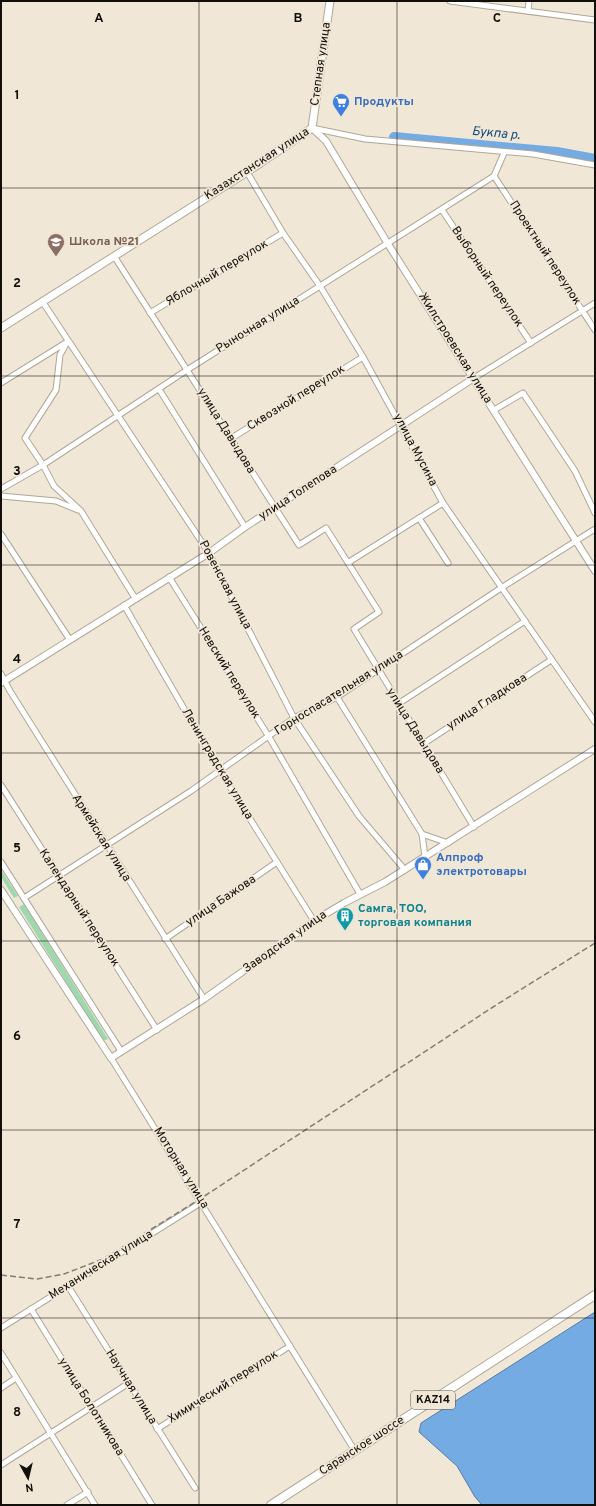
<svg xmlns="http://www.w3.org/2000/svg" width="596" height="1506" viewBox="0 0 596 1506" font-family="Overpass,sans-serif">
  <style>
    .green { fill: #9cd9ae }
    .water { fill: #75abe3; stroke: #577ca2 }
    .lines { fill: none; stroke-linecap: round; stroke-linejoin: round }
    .river { stroke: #75abe3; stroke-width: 10 }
    .minor-casing { stroke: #b1a797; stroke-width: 7 }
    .tertiary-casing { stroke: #b1a797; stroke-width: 8 }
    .secondary-casing { stroke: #b1a797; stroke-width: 9 }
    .trunk-casing { stroke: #b1a797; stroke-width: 10 }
    .minor { stroke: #fff; stroke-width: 5 }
    .tertiary { stroke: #fff; stroke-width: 6 }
    .secondary { stroke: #fff; stroke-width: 7 }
    .trunk { stroke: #fff; stroke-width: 8 }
    .rail { stroke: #847d72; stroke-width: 1.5; stroke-dasharray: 6 3; stroke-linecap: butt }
    .grid { fill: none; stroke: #120f0a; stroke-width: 1; stroke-opacity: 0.55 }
    .labels { text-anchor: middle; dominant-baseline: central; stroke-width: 3.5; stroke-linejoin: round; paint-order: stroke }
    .shield { fill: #f1e7d7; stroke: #555048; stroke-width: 1 }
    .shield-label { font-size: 11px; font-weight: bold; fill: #120f0a }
    .street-label { font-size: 12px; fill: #120f0a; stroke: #f1e7d7 }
    .shop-label { font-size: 12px; font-weight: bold; fill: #366cbe; stroke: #f1e7d7; text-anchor: start }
    .education-label { font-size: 12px; font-weight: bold; fill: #785e54; stroke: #f1e7d7; text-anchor: start }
    .culture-label { font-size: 12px; font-weight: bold; fill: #0d838f; stroke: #f1e7d7; text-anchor: start }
    .water-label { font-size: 13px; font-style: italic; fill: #0e497d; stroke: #f1e7d7 }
    .grid-label { font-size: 13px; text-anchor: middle; font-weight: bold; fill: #120f0a; stroke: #f1e7d7; stroke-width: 3.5; stroke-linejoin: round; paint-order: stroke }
  </style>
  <rect width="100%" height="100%" fill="#f1e7d7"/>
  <!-- green -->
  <g class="green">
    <polygon points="1,870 18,896 14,898 1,877"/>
    <polygon points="24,904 108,1039 103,1041 19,907"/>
  </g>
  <!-- water -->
  <polygon class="water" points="595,1312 595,1505 482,1505 475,1497 457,1466 419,1432 421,1423"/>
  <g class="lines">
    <!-- river -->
    <polyline class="river" points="394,137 557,152 595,159"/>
    <defs>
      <g id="minor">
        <polyline points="450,1 595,20"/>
        <polyline points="528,11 529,1"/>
        <polyline points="312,128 365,139 533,154 595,165"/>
        <polyline points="247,172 283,233 320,286 363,357 443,503 595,722"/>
        <polyline points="494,176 595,330"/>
        <polyline points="442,210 531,343"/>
        <polyline points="114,256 299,545 326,528 379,612 354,629 474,827"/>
        <polyline points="42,301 209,553 294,718 359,816 405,870"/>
        <polyline points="150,313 283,233"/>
        <polyline points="474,378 595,303"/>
        <polyline points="1,383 67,342 60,355 56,390 25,438 43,465 54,486 81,511 135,598"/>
        <polyline points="159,389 245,527"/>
        <polyline points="494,410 523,393 575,471 595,513"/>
        <polyline points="230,439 363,357"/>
        <polyline points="1,489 43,465 187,370 494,176 504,153"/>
        <polyline points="1,496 56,501 78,510"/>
        <polyline points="419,518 448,563"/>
        <polyline points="1,534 70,640"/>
        <polyline points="349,562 443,503"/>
        <polyline points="169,577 269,737 360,894"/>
        <polyline points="124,605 220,771 314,921"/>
        <polyline points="1,674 10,691 204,999"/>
        <polyline points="337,697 422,834 448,843"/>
        <polyline points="398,704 525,621"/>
        <polyline points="423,744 551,660"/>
        <polyline points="1,785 157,1030"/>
        <polyline points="422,834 425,857"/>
        <polyline points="1,862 121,1051"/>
        <polyline points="24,898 191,791 294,718 337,697 501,588 595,529"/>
        <polyline points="165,939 277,862"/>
        <polyline points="111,1058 355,1451"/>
        <polyline points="68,1286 195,1488"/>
        <polyline points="31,1309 152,1505"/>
        <polyline points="1,1328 202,1202"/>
        <polyline points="1,1353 95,1505"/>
        <polyline points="1,1388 16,1378"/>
        <polyline points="157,1429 290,1346"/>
        <polyline points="1,1465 129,1383"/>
        <polyline points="67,1505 88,1492"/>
      </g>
      <g id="tertiary">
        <polyline points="312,128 326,141 388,244 595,571"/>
        <polyline points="1,683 209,553 245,527 474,378"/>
        <polyline points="1,890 111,1058 204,999 314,921 344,903 385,882 595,749"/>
      </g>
      <polyline id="secondary" points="1,328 247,172 312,128 330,1"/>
      <polyline id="trunk" points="271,1505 595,1295"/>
    </defs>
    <!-- minor casing -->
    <use href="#minor" class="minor-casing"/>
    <!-- tertiary casing -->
    <use href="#tertiary" class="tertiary-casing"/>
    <!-- secondary casing -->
    <use href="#secondary" class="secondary-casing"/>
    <!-- trunk casing -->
    <use href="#trunk" class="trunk-casing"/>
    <!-- minor -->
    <use href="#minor" class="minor"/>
    <!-- tertiary -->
    <use href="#tertiary" class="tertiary"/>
    <!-- secondary -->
    <use href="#secondary" class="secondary"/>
    <!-- trunk -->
    <use href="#trunk" class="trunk"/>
    <!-- rail -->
    <polyline class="rail" points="1,1275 37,1279 64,1274 103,1259 200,1199 493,1007 595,943"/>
  </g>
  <!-- grid -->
  <path class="grid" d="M199,1V1505M397,1V1505M1,188H595M1,376H595M1,565H595M1,753H595M1,941H595M1,1130H595M1,1318H595"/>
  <!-- icons -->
  <defs>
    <symbol id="supermarket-pin" viewBox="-11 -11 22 30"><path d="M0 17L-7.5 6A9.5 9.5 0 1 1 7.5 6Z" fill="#3f7fe0" stroke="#f1e7d7"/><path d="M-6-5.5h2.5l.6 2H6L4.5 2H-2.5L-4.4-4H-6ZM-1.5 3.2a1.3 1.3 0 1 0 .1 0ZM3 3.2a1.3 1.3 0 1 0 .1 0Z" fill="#fff"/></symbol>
    <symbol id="school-pin" viewBox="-11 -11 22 30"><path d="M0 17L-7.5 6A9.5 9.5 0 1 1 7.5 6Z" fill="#8d6e63" stroke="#f1e7d7"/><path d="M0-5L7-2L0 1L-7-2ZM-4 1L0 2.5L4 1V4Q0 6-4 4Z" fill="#fff"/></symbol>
    <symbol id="shop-pin" viewBox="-11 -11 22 30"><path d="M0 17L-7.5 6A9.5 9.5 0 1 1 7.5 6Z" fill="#3f7fe0" stroke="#f1e7d7"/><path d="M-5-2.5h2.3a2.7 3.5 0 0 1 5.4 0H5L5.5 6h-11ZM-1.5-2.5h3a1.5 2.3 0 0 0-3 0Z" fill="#fff"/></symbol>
    <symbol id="building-pin" viewBox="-11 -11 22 30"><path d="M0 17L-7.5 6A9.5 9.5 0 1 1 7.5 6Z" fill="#0f9aa8" stroke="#f1e7d7"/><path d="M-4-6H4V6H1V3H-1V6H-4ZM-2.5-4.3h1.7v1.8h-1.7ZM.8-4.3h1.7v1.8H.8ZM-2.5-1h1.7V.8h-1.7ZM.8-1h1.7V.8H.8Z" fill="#fff"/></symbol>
  </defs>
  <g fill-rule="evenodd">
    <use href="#supermarket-pin" x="331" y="92" width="20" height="27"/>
    <use href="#school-pin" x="46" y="232" width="20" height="27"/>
    <use href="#shop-pin" x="413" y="855" width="20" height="27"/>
    <use href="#building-pin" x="335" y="906" width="20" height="27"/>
  </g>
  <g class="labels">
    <!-- shield labels -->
    <rect class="shield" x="411" y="1391" width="44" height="18" rx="3"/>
    <g class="shield-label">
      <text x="433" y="1400">KAZ14</text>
    </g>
    <!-- street labels -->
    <g class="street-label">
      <text transform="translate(321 64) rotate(-82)">Степная улица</text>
      <text transform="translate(257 164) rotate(-33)">Казахстанская улица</text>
      <text transform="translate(545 253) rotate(57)">Проектный переулок</text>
      <text transform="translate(217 273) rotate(-31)">Яблочный переулок</text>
      <text transform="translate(487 277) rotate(56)">Выборный переулок</text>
      <text transform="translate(258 325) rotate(-32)">Рыночная улица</text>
      <text transform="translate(455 348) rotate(58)">Жилстроевская улица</text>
      <text transform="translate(296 398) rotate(-32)">Сквозной переулок</text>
      <text transform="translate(226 431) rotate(58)">улица Давыдова</text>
      <text transform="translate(415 450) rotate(62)">улица Мусина</text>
      <text transform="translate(298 493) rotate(-33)">улица Толепова</text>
      <text transform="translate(225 585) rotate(62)">Ровенская улица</text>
      <text transform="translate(229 673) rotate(58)">Невский переулок</text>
      <text transform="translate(339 693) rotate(-32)">Горноспасательная улица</text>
      <text transform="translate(487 702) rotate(-33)">улица Гладкова</text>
      <text transform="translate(415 731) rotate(58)">улица Давыдова</text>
      <text transform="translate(217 764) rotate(59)">Ленинградская улица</text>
      <text transform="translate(101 838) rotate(58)">Армейская улица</text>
      <text transform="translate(221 901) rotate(-34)">улица Бажова</text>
      <text transform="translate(79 908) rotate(57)">Календарный переулок</text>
      <text transform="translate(285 942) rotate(-35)">Заводская улица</text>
      <text transform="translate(181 1168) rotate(58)">Моторная улица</text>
      <text transform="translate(101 1265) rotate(-32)">Механическая улица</text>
      <text transform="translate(131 1387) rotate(58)">Научная улица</text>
      <text transform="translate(223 1387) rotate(-32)">Химический переулок</text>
      <text transform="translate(91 1407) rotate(58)">улица Болотникова</text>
      <text transform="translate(362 1446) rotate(-33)">Саранское шоссе</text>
    </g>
    <!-- shop labels -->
    <g class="shop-label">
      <text x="354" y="102">Продукты</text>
      <text x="436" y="858">Алпроф<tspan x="436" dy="14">электротовары</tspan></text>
    </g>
    <!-- education labels -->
    <g class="education-label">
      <text x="69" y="242">Школа №21</text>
    </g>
    <!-- culture labels -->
    <g class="culture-label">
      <text x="358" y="909">Самга, ТОО,<tspan x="358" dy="14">торговая компания</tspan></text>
    </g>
    <!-- water labels -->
    <g class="water-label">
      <text transform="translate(496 134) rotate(5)">Букпа р.</text>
    </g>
  </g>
  <g class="grid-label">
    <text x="99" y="22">A</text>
    <text x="298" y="22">B</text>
    <text x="497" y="22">C</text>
    <text x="17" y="99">1</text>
    <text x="17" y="287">2</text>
    <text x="17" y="475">3</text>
    <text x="17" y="663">4</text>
    <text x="17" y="852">5</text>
    <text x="17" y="1040">6</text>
    <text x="17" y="1228">7</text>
    <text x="17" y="1416">8</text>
  </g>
  <!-- border -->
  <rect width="596" height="1506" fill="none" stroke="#120f0a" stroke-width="4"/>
  <!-- north arrow -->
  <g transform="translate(28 1478) rotate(172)" stroke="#f1e7d7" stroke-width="3" paint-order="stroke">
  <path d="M0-3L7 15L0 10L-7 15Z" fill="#120f0a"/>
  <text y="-6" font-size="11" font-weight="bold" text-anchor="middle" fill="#120f0a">N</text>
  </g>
</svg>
